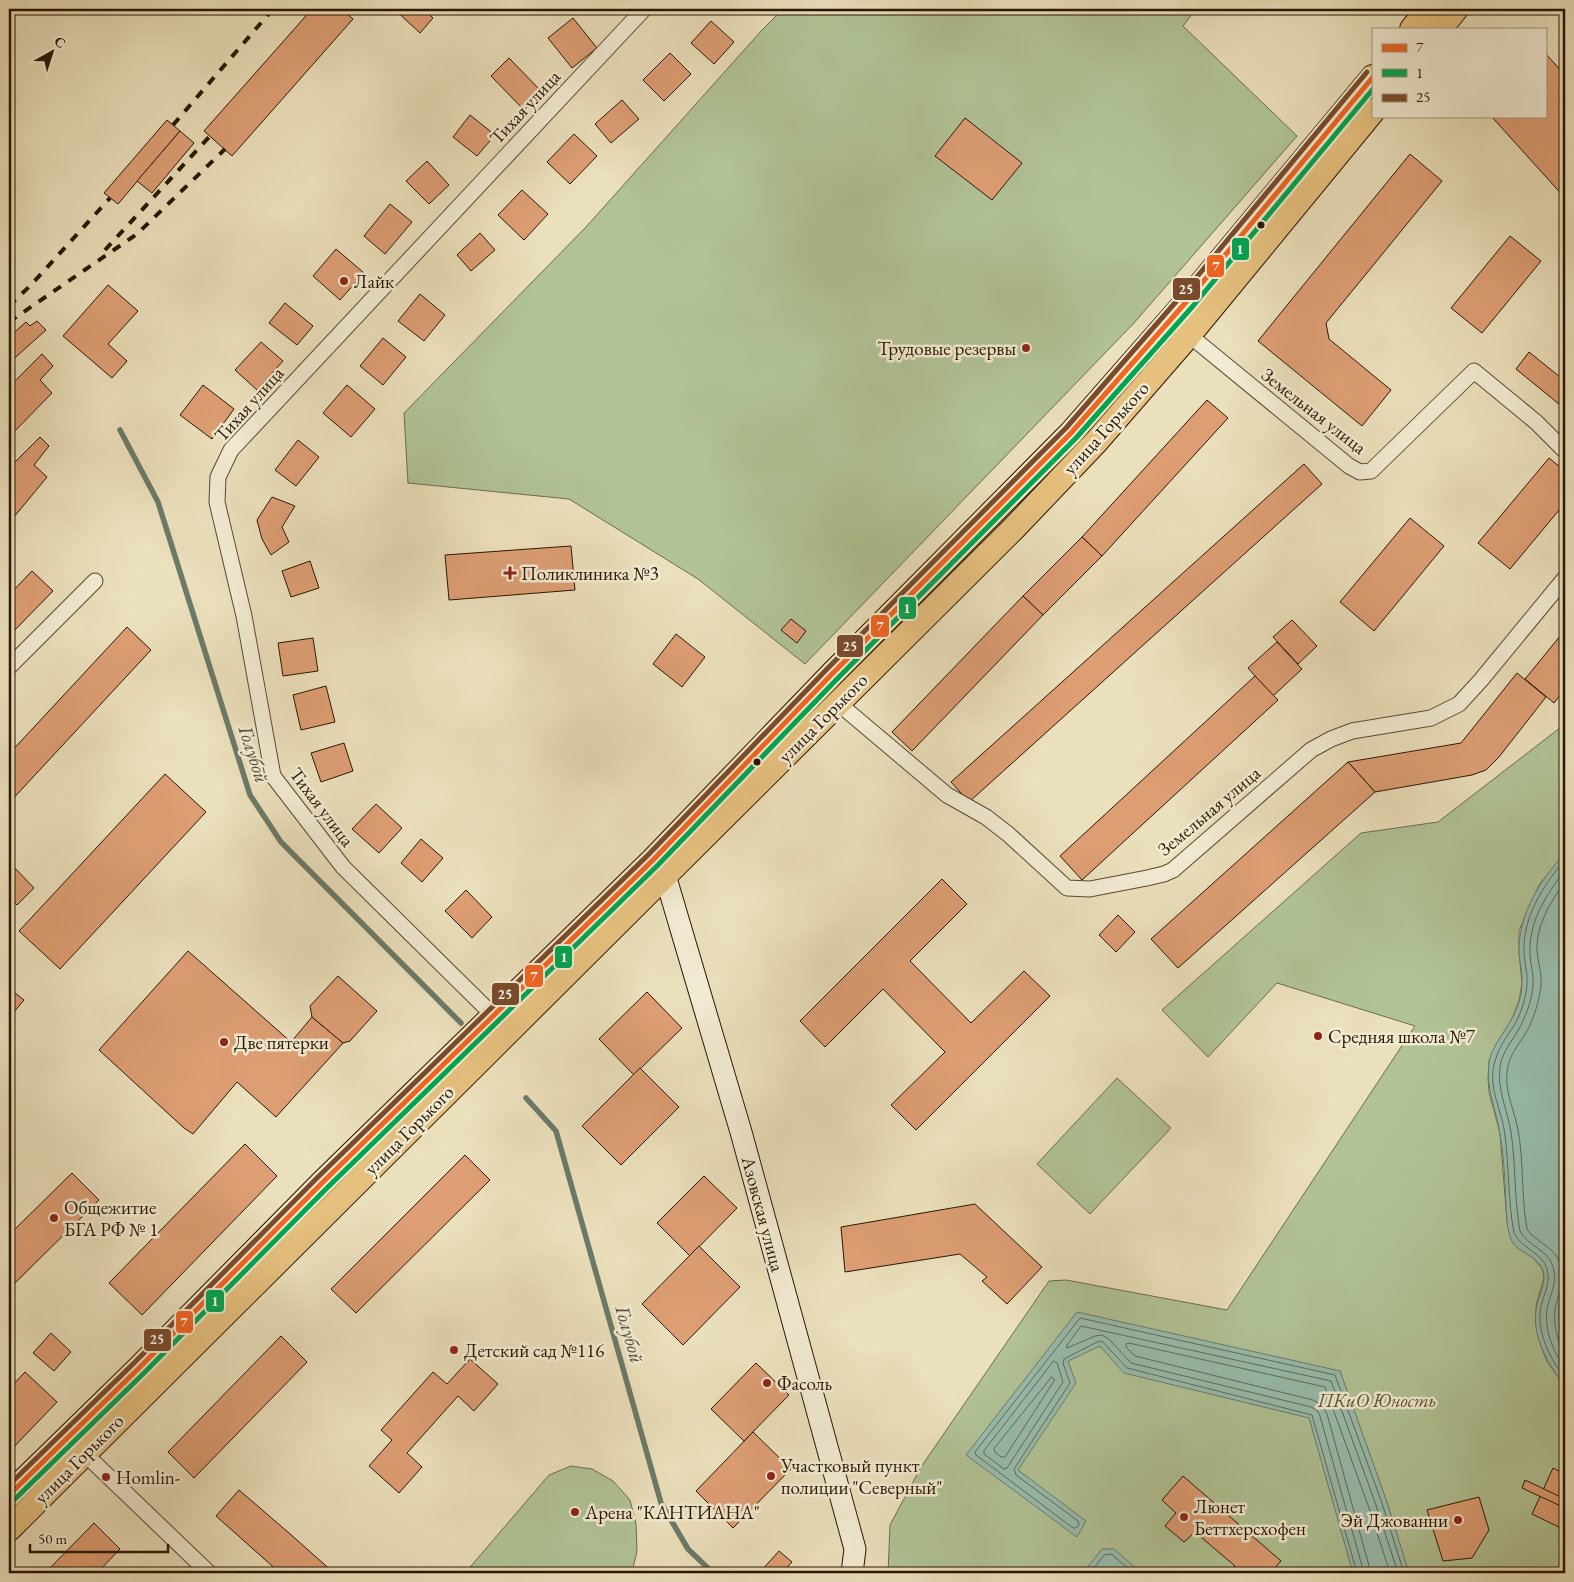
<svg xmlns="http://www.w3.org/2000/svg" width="1574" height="1582" viewBox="0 0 1574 1582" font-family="'EB Garamond',serif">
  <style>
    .green { fill: #b1c396; stroke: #6c6c4c }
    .water { fill: #98bdae; stroke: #6b7a69 }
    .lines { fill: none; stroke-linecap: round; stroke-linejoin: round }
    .shore { stroke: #606a58; stroke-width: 1 }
    .stream { stroke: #6b7a69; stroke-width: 5.5 }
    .building { fill: #de9e74; stroke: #281601 }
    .street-casing { stroke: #594830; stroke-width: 17 }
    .secondary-casing { stroke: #281601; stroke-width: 23 }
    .primary-casing { stroke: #281601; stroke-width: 26 }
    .street { stroke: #f2ebd3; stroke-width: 15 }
    .secondary { stroke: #f2ebd3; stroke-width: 21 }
    .primary { stroke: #e6c07e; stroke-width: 24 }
    .rail { stroke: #281601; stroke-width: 4; stroke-dasharray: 9 9; stroke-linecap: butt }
    .bus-1-casing { stroke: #f2ebd3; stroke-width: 9 }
    .bus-2-casing { stroke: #f2ebd3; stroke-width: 9 }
    .bus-3-casing { stroke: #f2ebd3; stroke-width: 9 }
    .bus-1 { stroke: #f26522; stroke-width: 5 }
    .bus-2 { stroke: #00a651; stroke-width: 5 }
    .bus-3 { stroke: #7a4b2a; stroke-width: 5 }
    .bus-dot { fill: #281601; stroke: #f2ebd3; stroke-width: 2 }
    .poi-dot { fill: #8f2418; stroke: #f2ebd3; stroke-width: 2 }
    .labels { text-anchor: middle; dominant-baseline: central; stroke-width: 5; stroke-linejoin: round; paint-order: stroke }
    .street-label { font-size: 19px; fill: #281601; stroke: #f2ebd3 }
    .poi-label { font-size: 19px; fill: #281601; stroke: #f2ebd3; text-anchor: start }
    .park-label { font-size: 19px; font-style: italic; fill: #585335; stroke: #f2ebd3 }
    .water-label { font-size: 20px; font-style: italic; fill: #4f503e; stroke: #f2ebd3 }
    .line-badge { stroke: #f2ebd3; stroke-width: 2 }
    .badge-label { font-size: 14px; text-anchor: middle; font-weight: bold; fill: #fff }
  </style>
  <rect width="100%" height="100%" fill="#ebe0bc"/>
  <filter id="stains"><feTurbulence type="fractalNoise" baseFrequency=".004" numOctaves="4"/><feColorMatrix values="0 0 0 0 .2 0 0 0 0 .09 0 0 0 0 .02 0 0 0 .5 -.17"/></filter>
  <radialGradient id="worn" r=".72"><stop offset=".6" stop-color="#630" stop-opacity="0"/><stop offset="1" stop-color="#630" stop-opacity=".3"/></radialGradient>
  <!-- green -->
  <g class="green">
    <polygon points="783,9 1196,9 1183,26 1297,136 1133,324 805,664 698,579 569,499 408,483 404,413 586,227 762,30"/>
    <polygon points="1565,724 1565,853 1539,885 1519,931 1519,952 1522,983 1519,1001 1511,1021 1497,1043 1489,1061 1488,1078 1489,1092 1500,1133 1507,1221 1514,1244 1533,1258 1542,1268 1544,1277 1536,1306 1536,1324 1540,1343 1547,1362 1565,1386 1565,1573 888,1573 890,1525 921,1467 1049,1281 1066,1280 1227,1310 1415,1026 1277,983 1208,1057 1162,1010 1361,833 1438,822"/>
    <polygon points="1117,1078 1171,1128 1090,1214 1037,1164"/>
    <polygon points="571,1466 592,1469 613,1481 630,1500 636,1524 637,1551 633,1568 629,1573 465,1573 549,1475"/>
  </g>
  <!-- water -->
  <g class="water">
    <path d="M1565,853V1386C1548,1364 1530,1335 1537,1305C1539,1294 1548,1280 1542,1268C1536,1256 1520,1253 1513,1243C1509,1237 1508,1228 1507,1221C1505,1192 1505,1162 1500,1134C1496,1107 1486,1092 1489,1063C1491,1047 1504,1034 1511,1020C1517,1009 1522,996 1522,984C1523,972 1519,961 1519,950C1519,912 1541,880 1565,853Z"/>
    <polygon points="1077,1312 1340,1371 1387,1502 1409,1573 1353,1573 1309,1418 1124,1373 1100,1346 1068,1361 1076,1383 1018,1470 1086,1521 1077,1537 966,1455"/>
    <polygon points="1102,1549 1114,1549 1141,1573 1085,1573 1086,1569"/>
  </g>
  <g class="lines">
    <!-- shore -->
    <g class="shore">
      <path d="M1565,860C1543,885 1523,917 1524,951C1524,962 1528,974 1527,985C1526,998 1521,1013 1515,1024C1507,1036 1499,1047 1495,1061C1487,1087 1502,1110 1505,1135C1509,1167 1508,1201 1514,1233C1521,1248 1543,1253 1547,1269C1551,1283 1544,1293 1541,1306C1536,1332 1550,1359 1565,1378"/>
      <path d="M1565,870C1547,894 1529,920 1530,952C1530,963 1534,975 1533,986C1532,999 1527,1013 1521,1025C1514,1039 1503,1050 1500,1066C1497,1090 1507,1109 1511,1132C1516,1165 1514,1198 1520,1231C1527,1246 1549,1250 1553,1267C1558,1283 1550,1294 1547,1309C1544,1329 1553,1352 1565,1368"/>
      <path d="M1565,882C1550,902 1536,926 1537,951C1538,963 1542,974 1541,986C1539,1000 1535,1016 1528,1029C1521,1042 1511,1052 1508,1066C1503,1089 1514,1108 1518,1130C1524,1162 1521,1196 1527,1229C1534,1241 1553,1246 1559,1261C1567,1281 1558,1292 1555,1310C1553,1325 1558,1343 1565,1355"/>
      <polygon points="1054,1361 1057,1363 1063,1382 1007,1468 1004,1469 984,1454 984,1451"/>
      <polygon points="1052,1377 1054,1379 1054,1381 1005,1457 1001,1457 995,1452 994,1449"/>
      <polyline points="1090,1573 1104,1555 1111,1554 1134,1573"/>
      <polyline points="1357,1573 1312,1415 1127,1368 1102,1341 1097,1342 1064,1359 1063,1363 1070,1383 1014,1469 1016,1475 1078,1521 1079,1524 1076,1528 1073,1528 976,1455 975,1452 1080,1318 1335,1375 1382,1503 1404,1573"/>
      <polyline points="1364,1573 1320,1416 1317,1410 1311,1407 1131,1363 1109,1339 1102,1335 1095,1336 1067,1348 1067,1345 1081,1326 1331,1381 1376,1505 1398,1573"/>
      <polyline points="1371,1573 1327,1414 1322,1405 1313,1400 1135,1356 1126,1347 1126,1344 1129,1343 1325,1387 1369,1508 1390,1573"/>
    </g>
    <!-- stream -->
    <g class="stream">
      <polyline points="120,430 158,502 250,795 281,842 461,1023"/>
      <polyline points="526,1098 556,1131 661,1503 688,1549 713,1573"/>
    </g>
  </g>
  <!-- building -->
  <g class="building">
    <polygon points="312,9 341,9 353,19 232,156 204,131"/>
    <polygon points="394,9 423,9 433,18 420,33"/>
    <polygon points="573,18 597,48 572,68 548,38"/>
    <polygon points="711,21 734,42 714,64 691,43"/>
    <polygon points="670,53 691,74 664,101 643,80"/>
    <polygon points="1545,53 1565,75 1565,198 1491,116 1545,116"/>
    <polygon points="509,58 542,92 524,110 491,76"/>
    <polygon points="622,100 639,119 611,143 595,124"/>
    <polygon points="470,115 495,135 477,156 453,137"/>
    <polygon points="965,118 1022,163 992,200 935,156"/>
    <polygon points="167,120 180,131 118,204 104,193"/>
    <polygon points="180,131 194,143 152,193 137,181"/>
    <polygon points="574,134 597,156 570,184 547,162"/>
    <polygon points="1410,154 1442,181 1326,323 1329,339 1391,390 1362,426 1258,341"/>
    <polygon points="427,161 449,185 429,204 406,181"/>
    <polygon points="522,190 548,214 524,240 498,215"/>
    <polygon points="390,204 412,222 385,254 364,236"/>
    <polygon points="480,233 495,250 471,271 457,255"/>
    <polygon points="1510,236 1541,261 1482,333 1451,308"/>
    <polygon points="336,249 364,273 340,300 313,276"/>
    <polygon points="108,285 138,311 108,344 127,361 112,378 63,336"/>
    <polygon points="420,294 445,315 424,341 398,321"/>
    <polygon points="285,303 313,326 297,345 269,323"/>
    <polygon points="37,321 46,330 9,363 9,337 26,322 30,326"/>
    <polygon points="383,338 406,357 383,385 360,366"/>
    <polygon points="261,342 283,361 257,390 235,370"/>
    <polygon points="1529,352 1565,381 1565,409 1516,369"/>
    <polygon points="42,354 53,366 40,380 52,393 9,437 9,387"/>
    <polygon points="203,385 234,409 212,439 180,415"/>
    <polygon points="347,385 375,409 351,437 323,413"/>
    <polygon points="1207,400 1228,418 1102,556 1082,537"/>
    <polygon points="40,437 49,446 34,465 47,477 9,523 9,468"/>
    <polygon points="298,440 319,457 296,486 275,470"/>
    <polygon points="1549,458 1565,471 1565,503 1510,569 1478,543"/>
    <polygon points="1304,464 1322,484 969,802 951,782"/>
    <polygon points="272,497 295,506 282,527 289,542 271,555 262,539 257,520"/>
    <polygon points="1410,518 1444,546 1374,631 1340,602"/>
    <polygon points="1082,537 1102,556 1043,615 1023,596"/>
    <polygon points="571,546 575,590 449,600 445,555"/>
    <polygon points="310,561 319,588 291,597 282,571"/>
    <polygon points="32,571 53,591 9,636 9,595"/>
    <polygon points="1023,596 1043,615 912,751 892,732"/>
    <polygon points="791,619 806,631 797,643 781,630"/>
    <polygon points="1292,620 1317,646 1298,664 1273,637"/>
    <polygon points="127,627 151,650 9,803 9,754"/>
    <polygon points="1565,630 1565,689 1554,703 1525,679"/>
    <polygon points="676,634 705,657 682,687 653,664"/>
    <polygon points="313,638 318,671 283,676 278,643"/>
    <polygon points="1277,642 1302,669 1273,696 1248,668"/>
    <polygon points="1517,673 1546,697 1499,757 1486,770 1472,775 1375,792 1348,762 1461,743"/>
    <polygon points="1255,676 1278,700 1082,880 1060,856"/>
    <polygon points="326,686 335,722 301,730 293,695"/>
    <polygon points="344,743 353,771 321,782 311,753"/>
    <polygon points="1348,762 1375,792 1178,968 1151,939"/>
    <polygon points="165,774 206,812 60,969 19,931"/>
    <polygon points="376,804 402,828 379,853 352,829"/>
    <polygon points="421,839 443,858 422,882 401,863"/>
    <polygon points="9,862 34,888 17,905 9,897"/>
    <polygon points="942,879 967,904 910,961 971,1023 1024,971 1050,996 916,1130 891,1105 945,1052 883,989 825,1047 800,1021"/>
    <polygon points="466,890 492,917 472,938 445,911"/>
    <polygon points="1118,915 1135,932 1116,952 1099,935"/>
    <polygon points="188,951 291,1042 312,1017 343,1043 276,1117 237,1082 193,1134 184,1128 99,1050"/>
    <polygon points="338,976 377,1011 350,1041 343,1043 312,1017 310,1006"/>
    <polygon points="9,988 24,1000 9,1018"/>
    <polygon points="647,992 682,1028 634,1075 599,1039"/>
    <polygon points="640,1068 679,1107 621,1165 582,1126"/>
    <polygon points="245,1144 277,1176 142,1315 109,1283"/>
    <polygon points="465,1155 490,1180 356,1313 331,1289"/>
    <polygon points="72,1173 99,1200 9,1289 9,1235"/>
    <polygon points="704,1176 737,1208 690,1256 657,1223"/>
    <polygon points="975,1204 1042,1267 1007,1304 982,1281 987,1277 960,1254 845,1272 841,1227"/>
    <polygon points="699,1246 740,1287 683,1345 642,1304"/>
    <polygon points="51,1333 71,1352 54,1371 33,1353"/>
    <polygon points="281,1336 307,1362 194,1478 168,1452"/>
    <polygon points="470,1359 498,1384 474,1411 458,1396 407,1453 422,1467 399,1493 369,1466 392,1440 381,1430 433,1372 447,1384"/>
    <polygon points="756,1363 789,1395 744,1441 711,1409"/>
    <polygon points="25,1372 57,1402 9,1452 9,1389"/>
    <polygon points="753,1432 791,1469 733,1528 696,1491"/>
    <polygon points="1553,1468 1565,1474 1565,1530 1532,1514"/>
    <polygon points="1183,1476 1281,1561 1270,1573 1228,1573 1235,1566 1195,1532 1184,1542 1165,1526 1176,1513 1162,1500"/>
    <polygon points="1525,1480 1565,1499 1565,1508 1522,1488"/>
    <polygon points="239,1490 289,1533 334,1573 280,1573 216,1516"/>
    <polygon points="1479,1497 1489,1530 1472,1558 1443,1561 1427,1510"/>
    <polygon points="94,1523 120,1549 97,1573 45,1573"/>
    <polygon points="779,1551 792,1562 782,1573 763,1573 761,1571"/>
  </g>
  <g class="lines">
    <defs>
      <g id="street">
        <polyline points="1183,330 1349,466 1360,472 1371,471 1474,371 1536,422 1565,451"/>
        <polyline points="9,667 95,581"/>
        <polyline points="838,703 947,795 986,817 1008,834 1067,888 1090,889 1147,878 1164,874 1173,870 1311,750 1331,739 1352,731 1431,718 1459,704 1481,680 1565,578"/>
        <polyline points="494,1016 343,867 273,776 244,616 217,502 218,477 231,450 644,9"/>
        <polyline points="84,1453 209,1573"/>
      </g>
      <polyline id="secondary" points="655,863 665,875 741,1132 855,1549 852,1573"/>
      <g id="primary">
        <polyline points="1412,29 1429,9"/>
        <polyline points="1440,29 1456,9"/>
        <polyline points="9,1495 138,1369 322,1183 653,860 832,674 1071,433 1187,301 1373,77"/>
        <polyline points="9,1529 1014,528 1096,442 1189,335 1373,111"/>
      </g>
    </defs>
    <!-- street casing -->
    <use href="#street" class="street-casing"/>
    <!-- secondary casing -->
    <use href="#secondary" class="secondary-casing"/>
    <!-- primary casing -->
    <use href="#primary" class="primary-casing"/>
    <!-- street -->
    <use href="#street" class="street"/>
    <!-- secondary -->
    <use href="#secondary" class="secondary"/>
    <!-- primary -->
    <use href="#primary" class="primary"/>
    <!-- rail -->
    <g class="rail">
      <polyline points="173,125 273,9"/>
      <polyline points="105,250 210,136"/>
      <polyline points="9,306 31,285 110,198"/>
      <polyline points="9,322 137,234 225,149"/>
    </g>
    <defs>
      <polyline id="bus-1" points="9,1495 138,1369 322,1183 653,860 832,674 1071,433 1187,301 1373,77"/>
      <polyline id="bus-2" points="14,1500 143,1374 327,1188 658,865 837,679 1076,438 1193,306 1373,89"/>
      <polyline id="bus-3" points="9,1485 133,1364 317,1178 648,855 827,669 1066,428 1181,296 1367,72"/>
    </defs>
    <!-- bus-1 casing -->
    <use href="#bus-1" class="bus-1-casing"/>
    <!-- bus-2 casing -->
    <use href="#bus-2" class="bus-2-casing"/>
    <!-- bus-3 casing -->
    <use href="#bus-3" class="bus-3-casing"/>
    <!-- bus-1 -->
    <use href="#bus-1" class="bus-1"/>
    <!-- bus-2 -->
    <use href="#bus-2" class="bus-2"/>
    <!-- bus-3 -->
    <use href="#bus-3" class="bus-3"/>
  </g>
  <!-- markers -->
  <g class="bus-dot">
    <circle cx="1261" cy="225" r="4.5"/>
    <circle cx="757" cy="762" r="4.5"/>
  </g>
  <g class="poi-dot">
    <circle cx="344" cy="281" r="5"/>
    <circle cx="1026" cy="348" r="5"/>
    <path d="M507.5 565.5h5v5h5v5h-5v5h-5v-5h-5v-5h5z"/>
    <circle cx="1318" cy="1036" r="5"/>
    <circle cx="224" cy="1042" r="5"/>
    <circle cx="54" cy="1218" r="5"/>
    <circle cx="454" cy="1350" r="5"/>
    <circle cx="767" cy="1383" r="5"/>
    <circle cx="771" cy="1476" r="5"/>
    <circle cx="106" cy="1477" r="5"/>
    <circle cx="575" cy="1512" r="5"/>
    <circle cx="1184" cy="1517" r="5"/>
    <circle cx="1458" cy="1520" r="5"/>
  </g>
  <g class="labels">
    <!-- street labels -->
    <g class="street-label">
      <text transform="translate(525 107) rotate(-47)">Тихая улица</text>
      <text transform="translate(249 404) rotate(-48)">Тихая улица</text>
      <text transform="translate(1314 411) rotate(38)">Земельная улица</text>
      <text transform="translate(1106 428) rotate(-48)">улица Горького</text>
      <text transform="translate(823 718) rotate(-45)">улица Горького</text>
      <text transform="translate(322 807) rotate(53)">Тихая улица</text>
      <text transform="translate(1209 811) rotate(-40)">Земельная улица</text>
      <text transform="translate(409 1130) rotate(-45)">улица Горького</text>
      <text transform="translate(763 1214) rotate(75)">Азовская улица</text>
      <text transform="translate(79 1459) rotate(-45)">улица Горького</text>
    </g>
    <!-- poi labels -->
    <g class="poi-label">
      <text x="354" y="281">Лайк</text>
      <text x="1016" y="348" text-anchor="end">Трудовые резервы</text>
      <text x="521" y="573">Поликлиника №3</text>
      <text x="1328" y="1036">Средняя школа №7</text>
      <text x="234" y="1042">Две пятерки</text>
      <text x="64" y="1207">Общежитие<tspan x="64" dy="22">БГА РФ № 1</tspan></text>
      <text x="464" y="1350">Детский сад №116</text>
      <text x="777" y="1383">Фасоль</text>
      <text x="781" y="1465">Участковый пункт<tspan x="781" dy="22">полиции "Северный"</tspan></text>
      <text x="116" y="1477">Homlin-</text>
      <text x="1194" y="1506">Люнет<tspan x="1194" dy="22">Беттхерсхофен</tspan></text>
      <text x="585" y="1512">Арена "КАНТИАНА"</text>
      <text x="1448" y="1520" text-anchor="end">Эй Джованни</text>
    </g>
    <!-- park labels -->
    <g class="park-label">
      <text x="1377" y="1400">ПКиО Юность</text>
    </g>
    <!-- water labels -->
    <g class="water-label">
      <text transform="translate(254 754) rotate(72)">Голубой</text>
      <text transform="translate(630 1334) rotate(74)">Голубой</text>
    </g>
  </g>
  <g class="line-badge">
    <rect x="1231" y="237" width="19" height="24" rx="5" fill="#00a651"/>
    <rect x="1206" y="254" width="19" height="24" rx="5" fill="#f26522"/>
    <rect x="1172" y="277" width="29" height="24" rx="5" fill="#7a4b2a"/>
    <rect x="898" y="596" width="19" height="24" rx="5" fill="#00a651"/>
    <rect x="870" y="614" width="20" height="24" rx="5" fill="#f26522"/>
    <rect x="836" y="634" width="28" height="24" rx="5" fill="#7a4b2a"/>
    <rect x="554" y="945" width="19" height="24" rx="5" fill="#00a651"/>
    <rect x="524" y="964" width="20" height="24" rx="5" fill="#f26522"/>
    <rect x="491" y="982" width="29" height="24" rx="5" fill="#7a4b2a"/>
    <rect x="205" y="1289" width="20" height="24" rx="5" fill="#00a651"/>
    <rect x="175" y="1310" width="19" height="24" rx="5" fill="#f26522"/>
    <rect x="143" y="1328" width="29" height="24" rx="5" fill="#7a4b2a"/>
  </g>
  <g class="badge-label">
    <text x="1240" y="254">1</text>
    <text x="1216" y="271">7</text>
    <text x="1186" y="294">25</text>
    <text x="907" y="613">1</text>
    <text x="880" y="631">7</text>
    <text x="850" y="651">25</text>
    <text x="564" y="962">1</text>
    <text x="534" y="981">7</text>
    <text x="505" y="999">25</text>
    <text x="215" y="1306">1</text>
    <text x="184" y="1327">7</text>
    <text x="157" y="1344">25</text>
  </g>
  <!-- margin -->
  <rect width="1574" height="1582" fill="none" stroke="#ebe0bc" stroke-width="30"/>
  <rect x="10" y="10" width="1554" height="1562" fill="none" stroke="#281601" stroke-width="2.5"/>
  <rect x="15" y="15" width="1544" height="1552" fill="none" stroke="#281601"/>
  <!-- legend -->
  <rect x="1372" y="28" width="175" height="90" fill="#f2ebd3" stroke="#a1967f"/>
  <rect x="1382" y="44" width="25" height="8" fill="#f26522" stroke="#a1967f"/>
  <text x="1416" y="52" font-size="15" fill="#281601">7</text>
  <rect x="1382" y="69" width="25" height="8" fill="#00a651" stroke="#a1967f"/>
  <text x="1416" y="78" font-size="15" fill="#281601">1</text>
  <rect x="1382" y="94" width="25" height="8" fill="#7a4b2a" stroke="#a1967f"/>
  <text x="1416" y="102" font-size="15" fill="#281601">25</text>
  <!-- north arrow -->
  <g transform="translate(52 52) rotate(39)" stroke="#f2ebd3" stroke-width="4" paint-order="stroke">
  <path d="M0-4L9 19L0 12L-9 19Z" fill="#281601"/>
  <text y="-8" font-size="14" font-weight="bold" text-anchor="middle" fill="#281601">С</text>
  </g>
  <!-- scale -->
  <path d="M30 1544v8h138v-8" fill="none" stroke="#281601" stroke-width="2.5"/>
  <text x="38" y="1544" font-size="15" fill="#281601" stroke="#f2ebd3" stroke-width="4" paint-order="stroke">50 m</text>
  <rect width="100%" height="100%" filter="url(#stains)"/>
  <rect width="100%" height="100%" fill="url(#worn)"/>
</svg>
